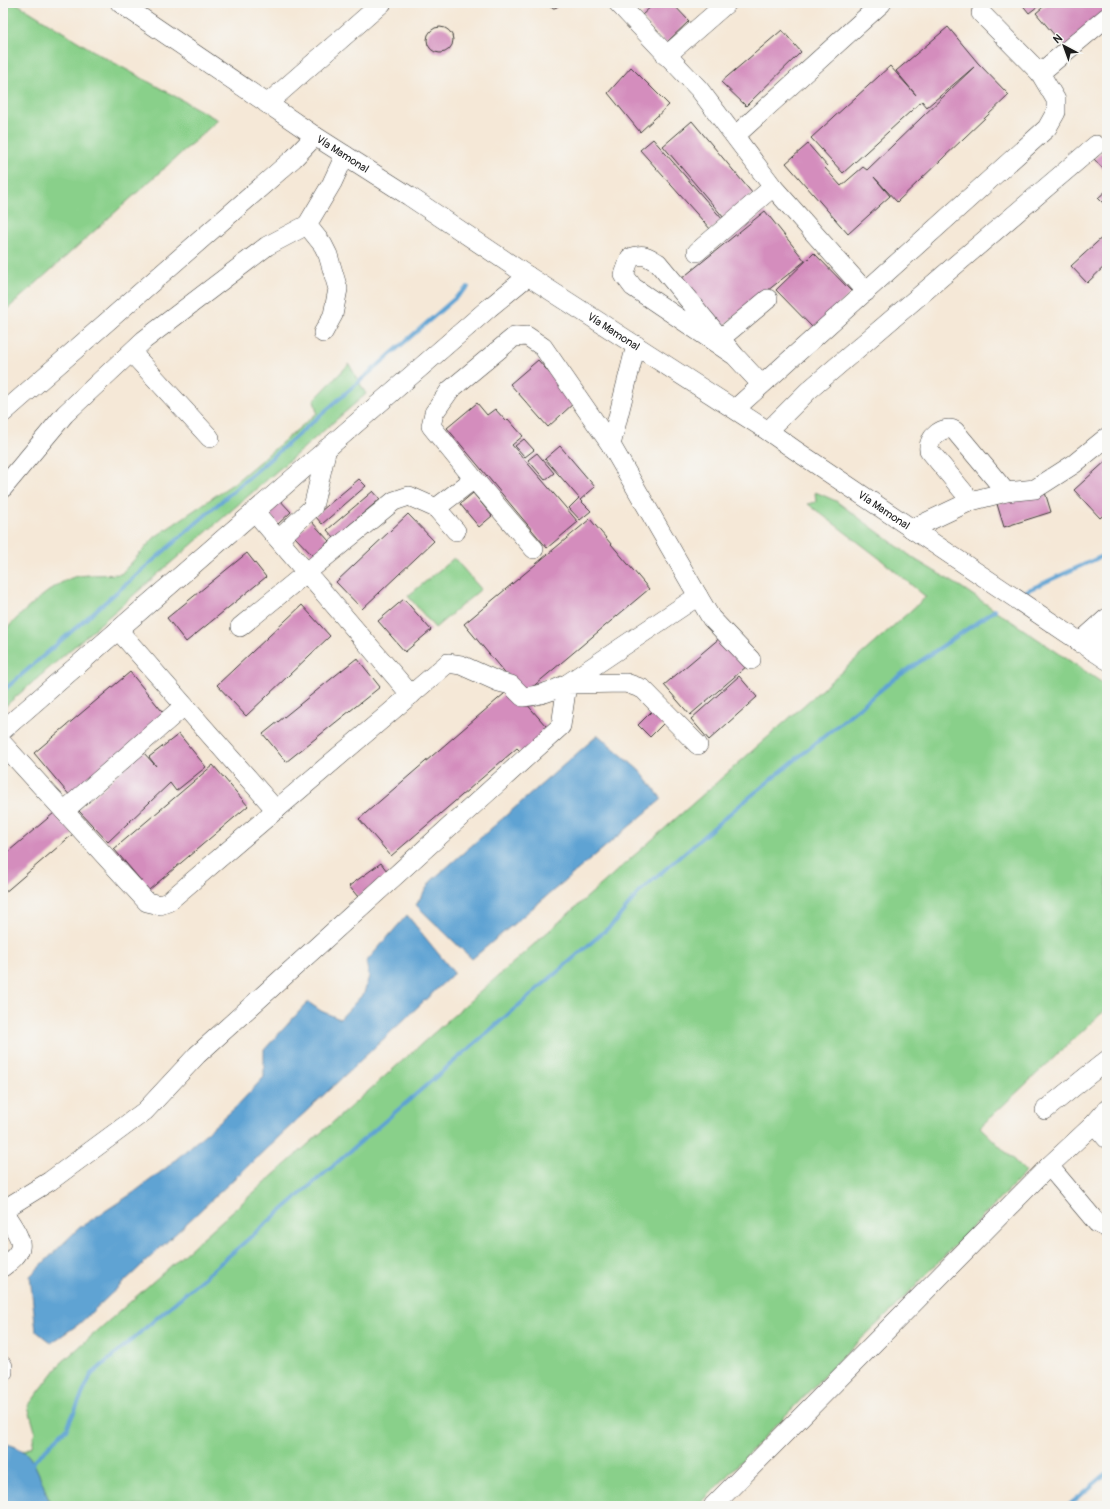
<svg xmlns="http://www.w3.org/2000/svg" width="1110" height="1509" viewBox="0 0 1110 1509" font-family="Pangolin,sans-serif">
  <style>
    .green { fill: #89d08a; stroke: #527653 }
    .water { fill: #5ea3d3; stroke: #3d6078 }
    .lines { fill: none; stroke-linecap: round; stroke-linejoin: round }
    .stream { stroke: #5ea3d3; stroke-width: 4 }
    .building { fill: #d48dbd }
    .minor-casing { stroke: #3d3b38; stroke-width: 20 }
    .minor { stroke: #fff; stroke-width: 19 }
    .labels { text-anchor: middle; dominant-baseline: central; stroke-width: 3; stroke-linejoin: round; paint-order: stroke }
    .street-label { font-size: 11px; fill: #1c1c1c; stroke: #f6f6f2 }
  </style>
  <rect width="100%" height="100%" fill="#f6f6f2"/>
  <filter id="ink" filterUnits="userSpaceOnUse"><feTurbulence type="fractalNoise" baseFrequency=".025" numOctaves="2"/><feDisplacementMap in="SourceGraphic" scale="8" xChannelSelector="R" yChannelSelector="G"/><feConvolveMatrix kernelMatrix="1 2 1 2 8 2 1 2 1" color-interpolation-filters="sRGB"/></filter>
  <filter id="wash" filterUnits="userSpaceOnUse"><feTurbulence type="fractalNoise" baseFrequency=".012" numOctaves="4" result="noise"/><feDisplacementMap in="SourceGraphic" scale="16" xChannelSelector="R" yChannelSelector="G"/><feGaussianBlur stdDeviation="0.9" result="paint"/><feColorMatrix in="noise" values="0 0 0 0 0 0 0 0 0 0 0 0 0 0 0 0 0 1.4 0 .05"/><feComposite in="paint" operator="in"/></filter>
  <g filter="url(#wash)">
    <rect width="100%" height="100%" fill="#f5e8d7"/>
    <!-- green -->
    <g class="green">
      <polygon points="3,3 16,3 100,55 218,120 3,313"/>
      <path d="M349,364L366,394L3,708V632C21,614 50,585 74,577C86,574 108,575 121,574L155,537L234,483L317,413L314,400Z"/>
      <polygon points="815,492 820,494 836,501 916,560 961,587 1107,686 1107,1008 980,1127 1026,1172 887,1315 846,1353 698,1506 51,1506 33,1462 23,1451 32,1446 35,1431 28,1406 60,1364 926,597 879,558 808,504 816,502"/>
      <polygon points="454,558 481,589 435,628 408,596"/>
    </g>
    <!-- water -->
    <g class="water">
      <polygon points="598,735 640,771 662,799 472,959 416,905 431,881"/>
      <polygon points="407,915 454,973 79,1324 51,1343 36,1331 30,1276 79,1228 133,1193 166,1168 235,1108 264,1077 264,1050 308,1002 321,1011 340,1019 364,993 369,976 366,962"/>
      <path d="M3,1443C12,1445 21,1448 28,1455C38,1466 45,1491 51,1506H3Z"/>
    </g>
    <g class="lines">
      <!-- stream -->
      <g class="stream">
        <polyline points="1026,591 1107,554"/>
        <polyline points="3,691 468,287"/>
        <polyline points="33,1462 67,1428 91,1375 614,923 640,891 735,809 893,680 995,610"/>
        <polyline points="1068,1506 1107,1473"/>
      </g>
    </g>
    <g id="blocks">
      <!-- building -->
      <g class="building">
        <polygon points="547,3 561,3 557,7 554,8 550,7"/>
        <polygon points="655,3 672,3 689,21 666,43 641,16"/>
        <polygon points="1021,3 1042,3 1029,13"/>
        <polygon points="1048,3 1107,3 1107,14 1066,49 1036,13"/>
        <circle cx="440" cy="40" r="13"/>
        <polygon points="948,27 978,63 1009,95 897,202 874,177 890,196 848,234 786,163 808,144 827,166 825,168 841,186 863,167 867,170 974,67 927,107 922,101 843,173 811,138 890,66 916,95 896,71"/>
        <polygon points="782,30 801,52 746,106 721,82"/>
        <polygon points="631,67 669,105 640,132 608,93"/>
        <polygon points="692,121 753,194 724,218 663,146"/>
        <polygon points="653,139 723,220 711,230 640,150"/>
        <polygon points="1107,148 1107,173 1094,159"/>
        <polygon points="1107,190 1107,207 1098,198"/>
        <polygon points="765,211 805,261 720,328 681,279"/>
        <polygon points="1107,233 1107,264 1087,283 1071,266"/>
        <polygon points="814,253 852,292 814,329 776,290"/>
        <polygon points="538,360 575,402 548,427 510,384"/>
        <polygon points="477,403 487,415 495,409 506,421 508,419 523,436 512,445 578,522 547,548 447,428"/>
        <polygon points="524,439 534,450 525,457 515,446"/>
        <polygon points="560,446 595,487 580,500 591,511 580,520 569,508 579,498 545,459"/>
        <polygon points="537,453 554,473 545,480 528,460"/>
        <polygon points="1107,460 1107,512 1100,518 1074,490"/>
        <polygon points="359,479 366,486 322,524 315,516"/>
        <polygon points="1044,489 1051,512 1004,527 997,504"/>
        <polygon points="373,491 380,499 334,538 327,530"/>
        <polygon points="473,493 492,516 479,527 460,504"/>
        <polygon points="277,497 291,512 278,524 264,509"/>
        <polygon points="408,514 434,541 362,609 336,582"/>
        <polygon points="590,519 649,589 523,695 464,624"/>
        <polygon points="311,521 329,541 313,556 295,537"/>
        <polygon points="247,553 266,577 186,642 167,618"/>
        <polygon points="404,599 431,630 405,652 378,621"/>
        <polygon points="302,605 330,636 246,716 217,685"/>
        <polygon points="721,637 747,666 690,715 664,685"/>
        <polygon points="357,658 380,687 286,762 263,734"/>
        <polygon points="130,672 166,716 71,797 34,753"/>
        <polygon points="739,676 757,697 709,740 691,719"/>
        <polygon points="512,687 552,733 525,756 517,748 391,856 359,819"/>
        <polygon points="653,710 665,722 650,737 638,725"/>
        <polygon points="179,734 206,767 176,791 170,783 108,842 79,811 142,751 156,766 149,757"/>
        <polygon points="213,765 248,806 149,890 114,849"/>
        <polygon points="54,813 73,834 3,894 3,856"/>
        <polygon points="381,863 389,874 358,897 349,886"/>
      </g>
    </g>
  </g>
  <g filter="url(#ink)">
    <use href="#blocks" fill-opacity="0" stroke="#3d3b38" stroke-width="1"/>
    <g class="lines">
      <defs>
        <g id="minor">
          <path id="s1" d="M120,3L315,136L409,196L528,276L768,431L795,450L1107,660"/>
          <polyline points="618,3 699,89 773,187 866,292"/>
          <polyline points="666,56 727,3"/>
          <polyline points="1040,73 1107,17"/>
          <polyline points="267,104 382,3"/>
          <polyline points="735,136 882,3"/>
          <polyline points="697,252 773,187"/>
          <polyline points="323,333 333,315 338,289 328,255 323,245 307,225 332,183 345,155"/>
          <polyline points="720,339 768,299"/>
          <polyline points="132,353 210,438"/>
          <path d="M735,356L658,263C646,256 644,253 630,258L624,275L633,287L735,356L761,384"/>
          <polyline points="735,409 1047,128 1056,112 1056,100 1040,73 981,13"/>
          <polyline points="3,413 294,158 315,136"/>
          <polyline points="768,431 808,391 1096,145"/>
          <polyline points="611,445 636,345"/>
          <polyline points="3,488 65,414 144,340 267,246 307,225"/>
          <path d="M971,501L929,450C927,438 944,424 955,431L1006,492"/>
          <polyline points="436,508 456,531"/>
          <polyline points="254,511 411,695"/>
          <polyline points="912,529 971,501 1006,492 1035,489 1074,464 1107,437"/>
          <polyline points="279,539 313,507 327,448"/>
          <polyline points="698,596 711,618 751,660"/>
          <polyline points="240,627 394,501 409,496 436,508 474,479"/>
          <polyline points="118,630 276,810"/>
          <polyline points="1079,643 1107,618"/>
          <polyline points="1093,651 1107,638"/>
          <polyline points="3,730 489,308 528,276"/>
          <path d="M3,744L147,902L160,905L168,902L448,663L461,665L499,682L511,685L523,697C539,696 553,691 567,684L698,596L611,445L543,347L527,336L514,337L450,390L434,413L431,426L474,479L534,549"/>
          <polyline points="64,811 184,706"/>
          <polyline points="1045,1110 1107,1060"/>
          <polyline points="1094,1124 1107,1139"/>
          <polyline points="1049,1166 1097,1223 1107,1228"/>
          <polyline points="3,1210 50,1181 145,1111 197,1055 561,726 567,684 626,683 643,689 698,745"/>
          <path d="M3,1211C8,1220 23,1238 20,1248C18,1256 9,1262 3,1267"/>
          <polyline points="3,1366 3,1372"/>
          <polyline points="713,1506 1049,1166 1094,1124 1107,1109"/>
        </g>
      </defs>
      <!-- minor casing -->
      <use href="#minor" class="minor-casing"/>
      <!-- minor -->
      <use href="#minor" class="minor"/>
    </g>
  </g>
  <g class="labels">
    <!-- street labels -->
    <g class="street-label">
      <text stroke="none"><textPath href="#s1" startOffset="269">Vía Mamonal</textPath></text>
      <text stroke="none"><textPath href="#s1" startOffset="593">Vía Mamonal</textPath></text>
      <text stroke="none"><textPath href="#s1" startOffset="917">Vía Mamonal</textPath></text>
    </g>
  </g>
  <!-- margin -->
  <rect width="1110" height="1509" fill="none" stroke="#f6f6f2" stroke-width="16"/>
  <!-- north arrow -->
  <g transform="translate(1064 46) rotate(319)" stroke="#f6f6f2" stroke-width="3" paint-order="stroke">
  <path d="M0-3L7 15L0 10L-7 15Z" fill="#1c1c1c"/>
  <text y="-6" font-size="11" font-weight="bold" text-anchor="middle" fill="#1c1c1c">N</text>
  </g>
</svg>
